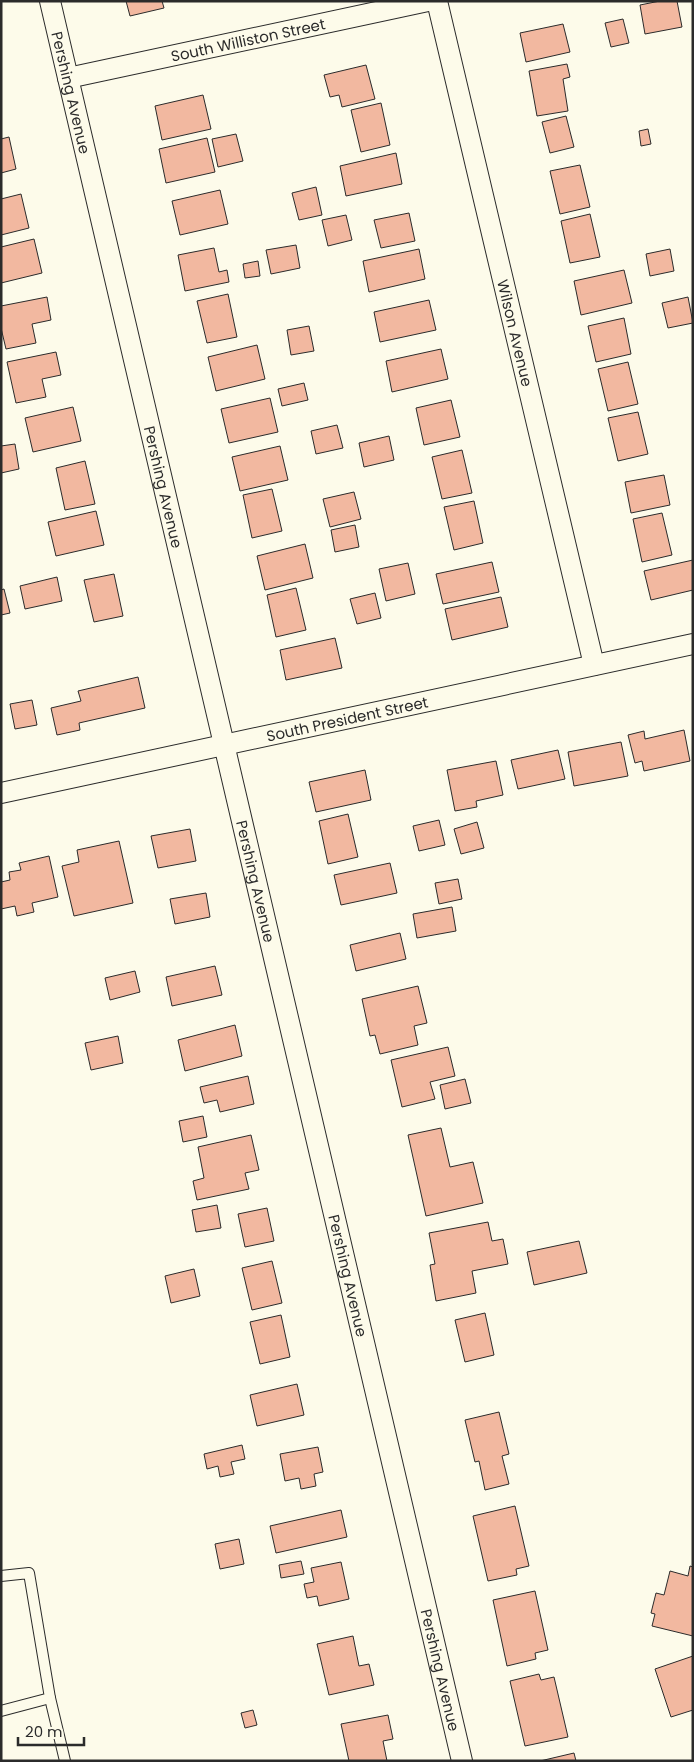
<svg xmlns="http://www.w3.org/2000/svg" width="694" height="1762" viewBox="0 0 694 1762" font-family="Poppins,sans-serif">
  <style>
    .building { fill: #f2b8a0; stroke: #2b2b2b }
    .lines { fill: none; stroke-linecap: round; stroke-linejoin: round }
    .lane-casing { stroke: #2b2b2b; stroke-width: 12 }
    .street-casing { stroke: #2b2b2b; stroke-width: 22 }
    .lane { stroke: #fdfbea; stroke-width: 10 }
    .street { stroke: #fdfbea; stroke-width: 20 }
    .labels { text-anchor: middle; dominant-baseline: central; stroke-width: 4; stroke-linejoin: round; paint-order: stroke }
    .street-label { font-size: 15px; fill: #2b2b2b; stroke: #fdfbea }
  </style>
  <rect width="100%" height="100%" fill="#fdfbea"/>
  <!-- building -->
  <g class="building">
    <polygon points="126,1 162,1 164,8 130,16"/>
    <polygon points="660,1 677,1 682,27 645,34 640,5"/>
    <polygon points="623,19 629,43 611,47 605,23"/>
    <polygon points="563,24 570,52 526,62 520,33"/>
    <polygon points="567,64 570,77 563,79 568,111 537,116 529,71"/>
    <polygon points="366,65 375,99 342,107 339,95 330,97 324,75"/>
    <polygon points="203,95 211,129 162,140 155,106"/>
    <polygon points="381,103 390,145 361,152 351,110"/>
    <polygon points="566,116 574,147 550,153 542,122"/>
    <polygon points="648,129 651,144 641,146 639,131"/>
    <polygon points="236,134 243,161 218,167 212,139"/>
    <polygon points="9,137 16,169 1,173 1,139"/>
    <polygon points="207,138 215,172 166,183 159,149"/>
    <polygon points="396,153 402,184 346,196 340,166"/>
    <polygon points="580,165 590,207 560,214 550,171"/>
    <polygon points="316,187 322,215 299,220 292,193"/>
    <polygon points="220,190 228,224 180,235 172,201"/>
    <polygon points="21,194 29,228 1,235 1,199"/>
    <polygon points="409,213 415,241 381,248 374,220"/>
    <polygon points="590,214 600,257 570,263 561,221"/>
    <polygon points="346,215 352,240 328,246 322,220"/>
    <polygon points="34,239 42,273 1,283 1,247"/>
    <polygon points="296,245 300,268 271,274 266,250"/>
    <polygon points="214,248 219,272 227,270 229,282 185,291 178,255"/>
    <polygon points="419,249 425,279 369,292 363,261"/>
    <polygon points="670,249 674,271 650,276 646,254"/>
    <polygon points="258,261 260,276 245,278 243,264"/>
    <polygon points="624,270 632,303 581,315 574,281"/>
    <polygon points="228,294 237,337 207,343 197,301"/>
    <polygon points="47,297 51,320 32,324 36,343 6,349 1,328 1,306"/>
    <polygon points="688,297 693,323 668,328 662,303"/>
    <polygon points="429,300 436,330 380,342 374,312"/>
    <polygon points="624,318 631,354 596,362 588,326"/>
    <polygon points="309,326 314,351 291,355 287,330"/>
    <polygon points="257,345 265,379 216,391 208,357"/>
    <polygon points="441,349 448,379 392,392 386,361"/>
    <polygon points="56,352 61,375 42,379 46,397 16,403 7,362"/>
    <polygon points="628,362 638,404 608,411 598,369"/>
    <polygon points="304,383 308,400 282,406 278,389"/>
    <polygon points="270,398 278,432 229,443 221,409"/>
    <polygon points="451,400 460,437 424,445 416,408"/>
    <polygon points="73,407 81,441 33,452 25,418"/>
    <polygon points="638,412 648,454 618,461 608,418"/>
    <polygon points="337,425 343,448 316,454 311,431"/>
    <polygon points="389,436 394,460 364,467 359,443"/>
    <polygon points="15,444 19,469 1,473 1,446"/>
    <polygon points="280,446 288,480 240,491 232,457"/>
    <polygon points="462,450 472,493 442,499 432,457"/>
    <polygon points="85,461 95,504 65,510 56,468"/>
    <polygon points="664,475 670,505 631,513 625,482"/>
    <polygon points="272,489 282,531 252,538 243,495"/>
    <polygon points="354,492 361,519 330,527 323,499"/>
    <polygon points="474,501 483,543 454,550 444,507"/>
    <polygon points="96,511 104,545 56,556 48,522"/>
    <polygon points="662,513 672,555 642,562 633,519"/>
    <polygon points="355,525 359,547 335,552 331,530"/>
    <polygon points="305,544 313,578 265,590 257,556"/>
    <polygon points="693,560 693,590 651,600 644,571"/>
    <polygon points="492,562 499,592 443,604 436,574"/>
    <polygon points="408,563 415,594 386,601 379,569"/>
    <polygon points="114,574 123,616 94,622 84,580"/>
    <polygon points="57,577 62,601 25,609 20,586"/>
    <polygon points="296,588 306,630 276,637 267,595"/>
    <polygon points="4,589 10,613 1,615 1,590"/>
    <polygon points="375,593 381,618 357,624 350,599"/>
    <polygon points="501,597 508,627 452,640 445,609"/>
    <polygon points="335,638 342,668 286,680 280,650"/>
    <polygon points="138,677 145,708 79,723 80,730 57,735 51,708 81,701 78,691"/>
    <polygon points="32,700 37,725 15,729 10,704"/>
    <polygon points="684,730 690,761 644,771 642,761 635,763 628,735 644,731 645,739"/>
    <polygon points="621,742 628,776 574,786 568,752"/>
    <polygon points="558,750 565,779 518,789 511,760"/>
    <polygon points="496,761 503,795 476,801 477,807 455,811 447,770"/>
    <polygon points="365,770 371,800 316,812 309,782"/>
    <polygon points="348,814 358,857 328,864 319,821"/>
    <polygon points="439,820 445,845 419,851 413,826"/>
    <polygon points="477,822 484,848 461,854 454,829"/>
    <polygon points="190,829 196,861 158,868 151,836"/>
    <polygon points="119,841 133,903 74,916 62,866 79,862 77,850"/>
    <polygon points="49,856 58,897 32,903 34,912 17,916 15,906 1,909 1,882 10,880 9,872 21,870 19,863"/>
    <polygon points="390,863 397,893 341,905 334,875"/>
    <polygon points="458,879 462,899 439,904 435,883"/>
    <polygon points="206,893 210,917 175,924 170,899"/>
    <polygon points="452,907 456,931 417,938 413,914"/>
    <polygon points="400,933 406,959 356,971 350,945"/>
    <polygon points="215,966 222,995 172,1006 166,977"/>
    <polygon points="135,971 140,992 110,1000 105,978"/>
    <polygon points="418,986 427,1023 414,1026 418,1045 380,1054 375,1035 370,1036 362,999"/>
    <polygon points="235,1025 242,1056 185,1071 178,1040"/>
    <polygon points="118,1036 123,1063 91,1070 85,1043"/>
    <polygon points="448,1047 455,1076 430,1082 435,1099 402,1107 391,1060"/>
    <polygon points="248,1076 254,1104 220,1112 217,1100 204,1103 200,1087"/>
    <polygon points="465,1079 471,1103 445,1109 440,1085"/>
    <polygon points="203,1116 207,1137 183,1142 179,1121"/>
    <polygon points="441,1128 450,1167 473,1162 483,1203 426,1216 408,1135"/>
    <polygon points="251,1135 259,1170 245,1173 249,1189 197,1200 193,1181 204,1178 198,1147"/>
    <polygon points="217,1205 221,1228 196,1232 192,1210"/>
    <polygon points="267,1208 274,1241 245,1247 238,1214"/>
    <polygon points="488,1222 492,1241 503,1239 508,1264 472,1271 476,1293 436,1301 430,1265 435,1264 429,1233"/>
    <polygon points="579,1241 587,1273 534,1285 527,1252"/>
    <polygon points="272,1261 282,1303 252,1310 242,1268"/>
    <polygon points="194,1269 200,1296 171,1303 165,1276"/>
    <polygon points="485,1313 494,1355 465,1362 455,1320"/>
    <polygon points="281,1315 290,1357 260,1364 250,1322"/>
    <polygon points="297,1384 304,1415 257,1426 250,1395"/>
    <polygon points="499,1412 509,1454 502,1456 509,1484 485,1490 479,1461 475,1462 465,1420"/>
    <polygon points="242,1445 245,1459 231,1462 234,1474 220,1477 218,1466 207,1469 204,1454"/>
    <polygon points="318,1447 323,1472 314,1474 316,1486 301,1489 299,1478 285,1481 280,1454"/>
    <polygon points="515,1506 529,1566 516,1569 517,1575 488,1581 473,1516"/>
    <polygon points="341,1510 347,1537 276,1553 270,1526"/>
    <polygon points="239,1539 244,1564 220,1569 215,1544"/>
    <polygon points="301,1561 304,1574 281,1578 279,1565"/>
    <polygon points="341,1562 349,1599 319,1606 317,1596 307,1598 304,1584 314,1582 311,1568"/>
    <polygon points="690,1566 693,1567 693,1636 652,1626 655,1614 651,1613 656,1593 664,1595 670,1571 688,1576"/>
    <polygon points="535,1591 548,1650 535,1653 536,1659 507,1666 493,1600"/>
    <polygon points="353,1636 359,1666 369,1664 374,1685 329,1695 317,1644"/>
    <polygon points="693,1656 693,1710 671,1717 655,1669"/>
    <polygon points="539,1674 541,1680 554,1677 568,1737 525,1746 510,1681"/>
    <polygon points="253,1710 257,1725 245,1728 241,1713"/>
    <polygon points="388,1715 393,1739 383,1741 387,1761 349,1761 341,1724"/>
    <polygon points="574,1753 576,1761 540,1761"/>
  </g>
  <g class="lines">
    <defs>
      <g id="lane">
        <polyline points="1,1576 29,1573 50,1698 1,1711"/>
        <polyline points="50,1698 65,1761"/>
      </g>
      <g id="street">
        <path id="s1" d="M50,1L462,1761"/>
        <path id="s2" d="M437,1L594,665"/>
        <path id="s3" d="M68,78L428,1"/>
        <path id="s4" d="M1,793L693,644"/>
      </g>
    </defs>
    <!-- lane casing -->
    <use href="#lane" class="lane-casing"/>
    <!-- street casing -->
    <use href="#street" class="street-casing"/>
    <!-- lane -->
    <use href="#lane" class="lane"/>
    <!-- street -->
    <use href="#street" class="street"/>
  </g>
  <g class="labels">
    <!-- street labels -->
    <g class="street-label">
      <text stroke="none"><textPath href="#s3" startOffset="184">South Williston Street</textPath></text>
      <text stroke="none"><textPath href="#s1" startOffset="94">Pershing Avenue</textPath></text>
      <text stroke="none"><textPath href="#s2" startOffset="341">Wilson Avenue</textPath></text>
      <text stroke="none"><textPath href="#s1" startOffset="499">Pershing Avenue</textPath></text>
      <text stroke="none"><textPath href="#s4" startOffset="354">South President Street</textPath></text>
      <text stroke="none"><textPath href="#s1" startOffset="904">Pershing Avenue</textPath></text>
      <text stroke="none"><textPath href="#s1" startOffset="1309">Pershing Avenue</textPath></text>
      <text stroke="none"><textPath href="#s1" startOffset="1714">Pershing Avenue</textPath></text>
    </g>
  </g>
  <!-- border -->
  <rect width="694" height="1762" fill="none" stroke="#2b2b2b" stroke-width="5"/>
  <!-- scale -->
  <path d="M18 1737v8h66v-8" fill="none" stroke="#2b2b2b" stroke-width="2.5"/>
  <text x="25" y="1737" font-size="15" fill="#2b2b2b" stroke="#fdfbea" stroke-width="4" paint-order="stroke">20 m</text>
</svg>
